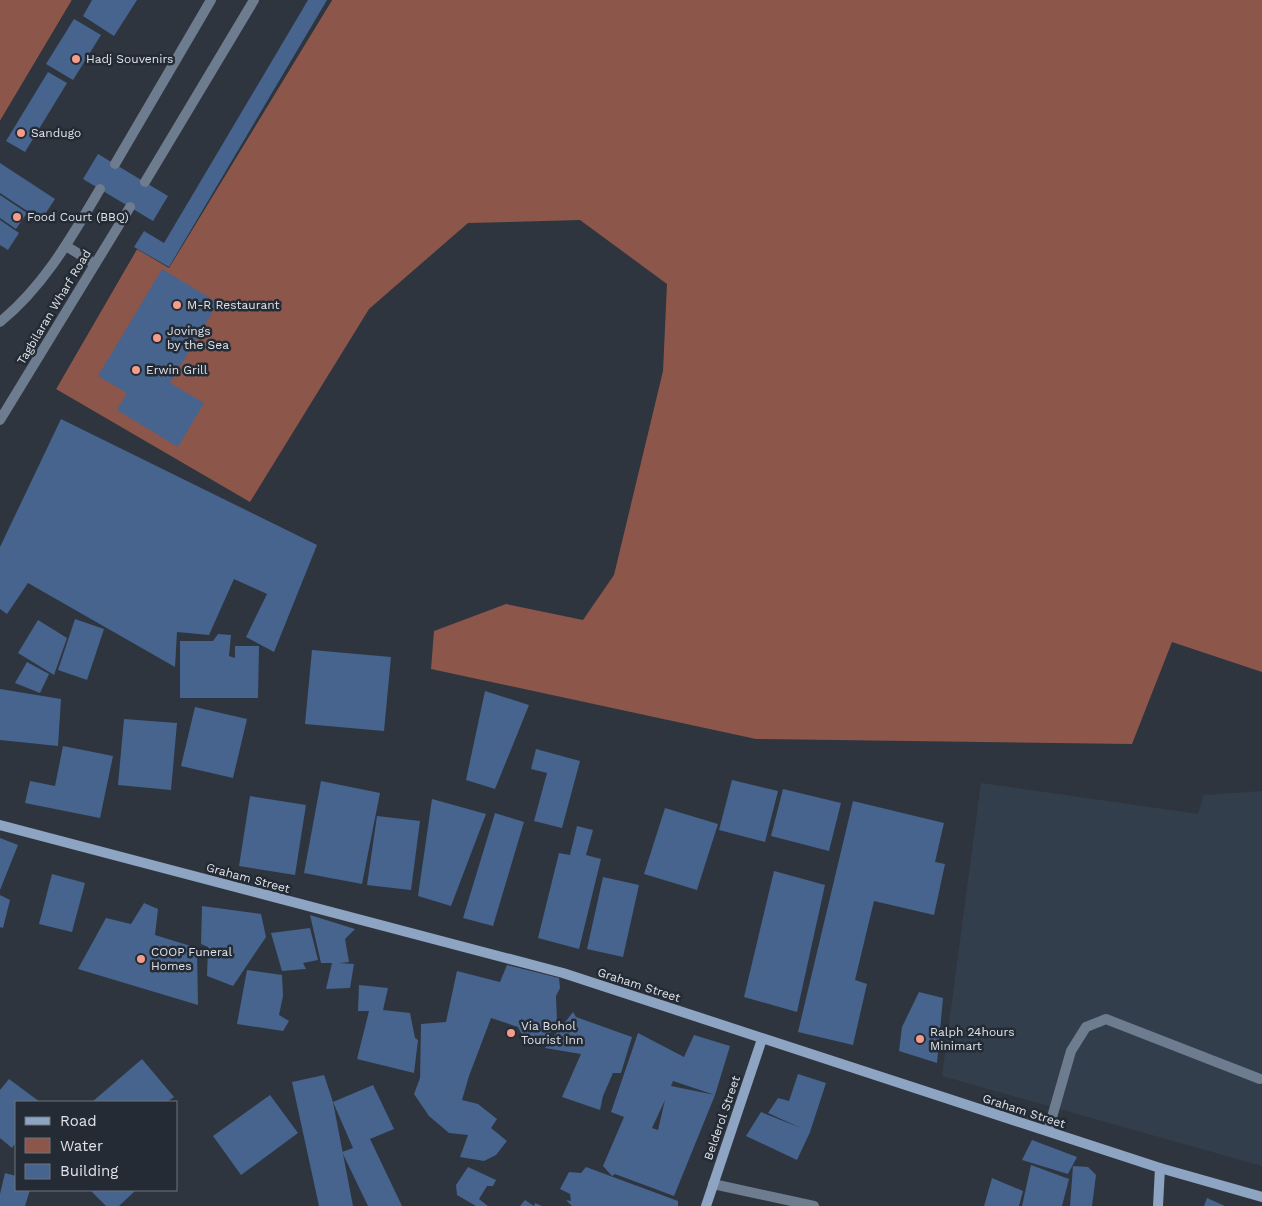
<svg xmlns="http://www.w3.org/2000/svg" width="1262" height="1206" viewBox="0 0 1262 1206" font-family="'Work Sans',sans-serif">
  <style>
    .built { fill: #333e4d }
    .water { fill: #8c564a }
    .pier { fill: #2e353f }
    .building { fill: #46648d; fill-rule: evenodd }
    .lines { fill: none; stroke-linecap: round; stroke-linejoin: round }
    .lane { stroke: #6e7c8f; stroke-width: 10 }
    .secondary { stroke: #8ea4c3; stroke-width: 10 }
    .poi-dot { fill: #f49d8b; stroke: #242b34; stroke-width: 2 }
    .labels { text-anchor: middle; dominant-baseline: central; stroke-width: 5; stroke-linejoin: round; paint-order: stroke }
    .poi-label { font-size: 12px; fill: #dee3e9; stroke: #242b34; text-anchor: start }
    .street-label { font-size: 12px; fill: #dee3e9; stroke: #242b34 }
  </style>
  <rect width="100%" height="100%" fill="#2e353f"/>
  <!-- built -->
  <polygon class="built" points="981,783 1198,814 1204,795 1262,791 1262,1166 942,1076"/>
  <!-- water -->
  <g class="water">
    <polygon points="0,0 72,0 0,121"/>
    <polygon points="332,0 1262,0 1262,672 1172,642 1132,744 756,739 431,669 434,631 506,604 583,620 614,575 663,371 667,284 580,220 468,223 369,309 250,502 56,389 137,249 169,268"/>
  </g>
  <!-- pier -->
  <g class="pier">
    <polygon points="72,0 74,1 0,123 0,121"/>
    <polygon points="329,0 332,0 169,267 137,249 56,389 54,387 136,247 168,265"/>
  </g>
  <!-- building -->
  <g class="building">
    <polygon points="92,0 137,0 114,36 83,16"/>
    <polygon points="308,0 327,0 169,267 134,247 144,231 164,243"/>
    <polygon points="74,19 101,35 73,80 46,64"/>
    <polygon points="48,72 67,83 25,152 6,141"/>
    <polygon points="98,154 168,196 153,221 83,179"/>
    <polygon points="0,163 55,199 41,220 0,193"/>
    <polygon points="0,195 27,213 16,229 0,218"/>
    <polygon points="0,220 19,233 8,250 0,245"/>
    <polygon points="162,269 218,303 170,383 204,403 178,447 117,410 127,393 98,376"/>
    <polygon points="61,419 317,545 274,652 246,637 267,594 234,579 209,635 177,632 175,667 28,583 7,614 0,609 0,547"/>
    <polygon points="75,619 104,629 87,680 58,670"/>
    <polygon points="38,620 67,638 54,675 18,653"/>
    <polygon points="218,634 231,635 229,656 235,658 235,646 259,646 258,698 180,698 180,641 213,641"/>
    <polygon points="312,650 391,657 384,731 305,724"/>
    <polygon points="27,662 49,674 40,693 15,683"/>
    <polygon points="0,689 61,699 58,746 0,740"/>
    <polygon points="485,691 529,705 495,789 466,780"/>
    <polygon points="195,707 247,719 233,778 181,766"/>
    <polygon points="124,719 177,723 171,790 118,785"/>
    <polygon points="63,746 113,756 100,818 25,803 30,781 55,786"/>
    <polygon points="536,749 580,761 562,828 534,821 547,773 531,769"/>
    <polygon points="732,780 778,791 765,842 719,830"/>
    <polygon points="321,781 380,793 362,884 304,873"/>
    <polygon points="783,789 841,803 829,851 771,836"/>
    <polygon points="250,796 306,805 295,875 239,866"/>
    <polygon points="432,799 486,814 451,906 418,896"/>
    <polygon points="853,801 944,823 935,862 945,864 934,915 874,901 855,980 867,984 853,1045 798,1032"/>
    <polygon points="665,808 718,824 697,890 644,874"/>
    <polygon points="495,813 524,822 493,926 463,918"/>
    <polygon points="377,816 420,821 411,890 367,885"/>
    <polygon points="577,826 593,830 586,855 601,859 579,949 538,938 559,853 570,855"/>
    <polygon points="0,838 18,845 0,890"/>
    <polygon points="774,871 825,885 797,1012 744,997"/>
    <polygon points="52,874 85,883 72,932 39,924"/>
    <polygon points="603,877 639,885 623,957 587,949"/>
    <polygon points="0,895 10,900 3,928 0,927"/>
    <polygon points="144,903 158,909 155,935 197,948 198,1005 78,969 106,918 131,924"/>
    <polygon points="202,906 261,914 266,937 233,986 207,976 208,947 201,944"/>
    <polygon points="310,915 355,929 345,939 349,962 339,963 354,964 350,988 326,989 332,963 321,963"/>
    <polygon points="310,928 318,960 303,963 306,969 282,971 271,933"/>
    <polygon points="507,965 559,978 560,988 556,996 557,1022 545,1040 526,1042 518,1027 491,1018 469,1076 462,1100 478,1104 497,1119 491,1128 507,1141 496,1155 484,1161 460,1157 468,1135 449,1133 429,1116 414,1094 420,1078 421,1024 446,1022 457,971 500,982"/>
    <polygon points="247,970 282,975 283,996 279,1015 289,1021 283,1031 237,1024"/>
    <polygon points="359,985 388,988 383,1010 410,1013 415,1038 418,1040 414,1073 357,1059 369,1011 358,1011"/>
    <polygon points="919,992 943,998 937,1063 899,1051 902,1027"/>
    <polygon points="573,1012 576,1017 632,1037 621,1073 613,1073 603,1096 600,1110 562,1097 581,1054 545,1048"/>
    <path d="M638,1033L684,1057L694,1035L730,1046L715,1095L674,1196L615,1174L612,1176L603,1166L624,1117L611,1112ZM673,1081L715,1095L671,1086ZM665,1100L658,1130L652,1128Z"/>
    <polygon points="142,1059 174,1097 167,1102 92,1102"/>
    <polygon points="798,1074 826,1083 810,1132 797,1160 746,1136 761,1112 801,1128 768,1113 778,1098 789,1101"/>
    <polygon points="324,1075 333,1102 353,1206 319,1206 292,1082"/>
    <polygon points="9,1079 40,1102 16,1102 16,1142 12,1148 0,1138 0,1090"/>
    <polygon points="373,1085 394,1129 370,1139 402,1206 368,1206 342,1152 353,1148 333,1102"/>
    <polygon points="270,1095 298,1133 241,1175 213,1136"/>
    <polygon points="1032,1140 1077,1157 1068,1174 1022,1160"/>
    <polygon points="1031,1165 1069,1179 1062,1206 1022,1206"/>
    <polygon points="1073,1166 1088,1167 1096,1175 1092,1206 1070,1206"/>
    <polygon points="468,1167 496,1180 493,1186 487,1186 479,1199 488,1206 476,1206 457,1195 456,1185"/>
    <polygon points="586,1167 678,1201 678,1206 572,1206 566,1200 571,1201 570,1194 560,1189 569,1172 581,1173"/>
    <polygon points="5,1173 16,1176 16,1190 30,1190 25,1206 0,1206 0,1194"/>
    <polygon points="992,1178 1023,1191 1019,1206 984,1206"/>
    <polygon points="90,1190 136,1190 119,1206 106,1206"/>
    <polygon points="1207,1198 1225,1206 1204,1206"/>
    <polygon points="525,1200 534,1206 535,1203 542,1206 520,1206"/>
  </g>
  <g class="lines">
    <!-- lane -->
    <g class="lane">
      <polyline points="115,164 211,0"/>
      <polyline points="145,182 254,0"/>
      <polyline points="66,246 95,264"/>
      <path d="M0,322C44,286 71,238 100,189"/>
      <polyline points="0,420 130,207"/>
      <polyline points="1048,1131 1071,1051 1086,1027 1106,1019 1260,1079"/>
      <polyline points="713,1184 814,1206"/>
    </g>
    <!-- secondary -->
    <g class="secondary">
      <polyline points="0,825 563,973 1160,1168 1262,1197"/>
      <polyline points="706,1206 762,1039"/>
      <polyline points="1158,1206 1160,1168"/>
    </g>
  </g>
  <!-- markers -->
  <g class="poi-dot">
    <circle cx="76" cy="59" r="5"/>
    <circle cx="21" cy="133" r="5"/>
    <circle cx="17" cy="217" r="5"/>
    <circle cx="177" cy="305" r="5"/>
    <circle cx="157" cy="338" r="5"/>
    <circle cx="136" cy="370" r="5"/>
    <circle cx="141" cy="959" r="5"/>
    <circle cx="511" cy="1033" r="5"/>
    <circle cx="920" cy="1039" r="5"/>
  </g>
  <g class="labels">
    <!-- poi labels -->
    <g class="poi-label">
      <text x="86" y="59">Hadj Souvenirs</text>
      <text x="31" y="133">Sandugo</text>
      <text x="27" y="217">Food Court (BBQ)</text>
      <text x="187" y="305">M-R Restaurant</text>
      <text x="167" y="331">Jovings<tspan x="167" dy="14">by the Sea</tspan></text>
      <text x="146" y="370">Erwin Grill</text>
      <text x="151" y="952">COOP Funeral<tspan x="151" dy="14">Homes</tspan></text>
      <text x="521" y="1026">Via Bohol<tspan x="521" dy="14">Tourist Inn</tspan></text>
      <text x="930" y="1032">Ralph 24hours<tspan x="930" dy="14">Minimart</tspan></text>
    </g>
    <!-- street labels -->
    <g class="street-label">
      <text transform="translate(54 307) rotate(-59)">Tagbilaran Wharf Road</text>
      <text transform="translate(248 878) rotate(15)">Graham Street</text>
      <text transform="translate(639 985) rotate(18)">Graham Street</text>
      <text transform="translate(1024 1111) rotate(18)">Graham Street</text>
      <text transform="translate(722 1118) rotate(-71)">Belderol Street</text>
    </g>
  </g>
  <!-- legend -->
  <rect x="15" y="1101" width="162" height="90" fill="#242b34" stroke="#6e757c"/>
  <rect x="25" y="1117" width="25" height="8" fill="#8ea4c3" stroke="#6e757c"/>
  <text x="60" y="1126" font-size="15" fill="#dee3e9">Road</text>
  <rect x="25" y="1138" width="25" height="15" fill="#8c564a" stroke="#6e757c"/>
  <text x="60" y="1151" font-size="15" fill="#dee3e9">Water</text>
  <rect x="25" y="1164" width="25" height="15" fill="#46648d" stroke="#6e757c"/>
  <text x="60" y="1176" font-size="15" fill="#dee3e9">Building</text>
</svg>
